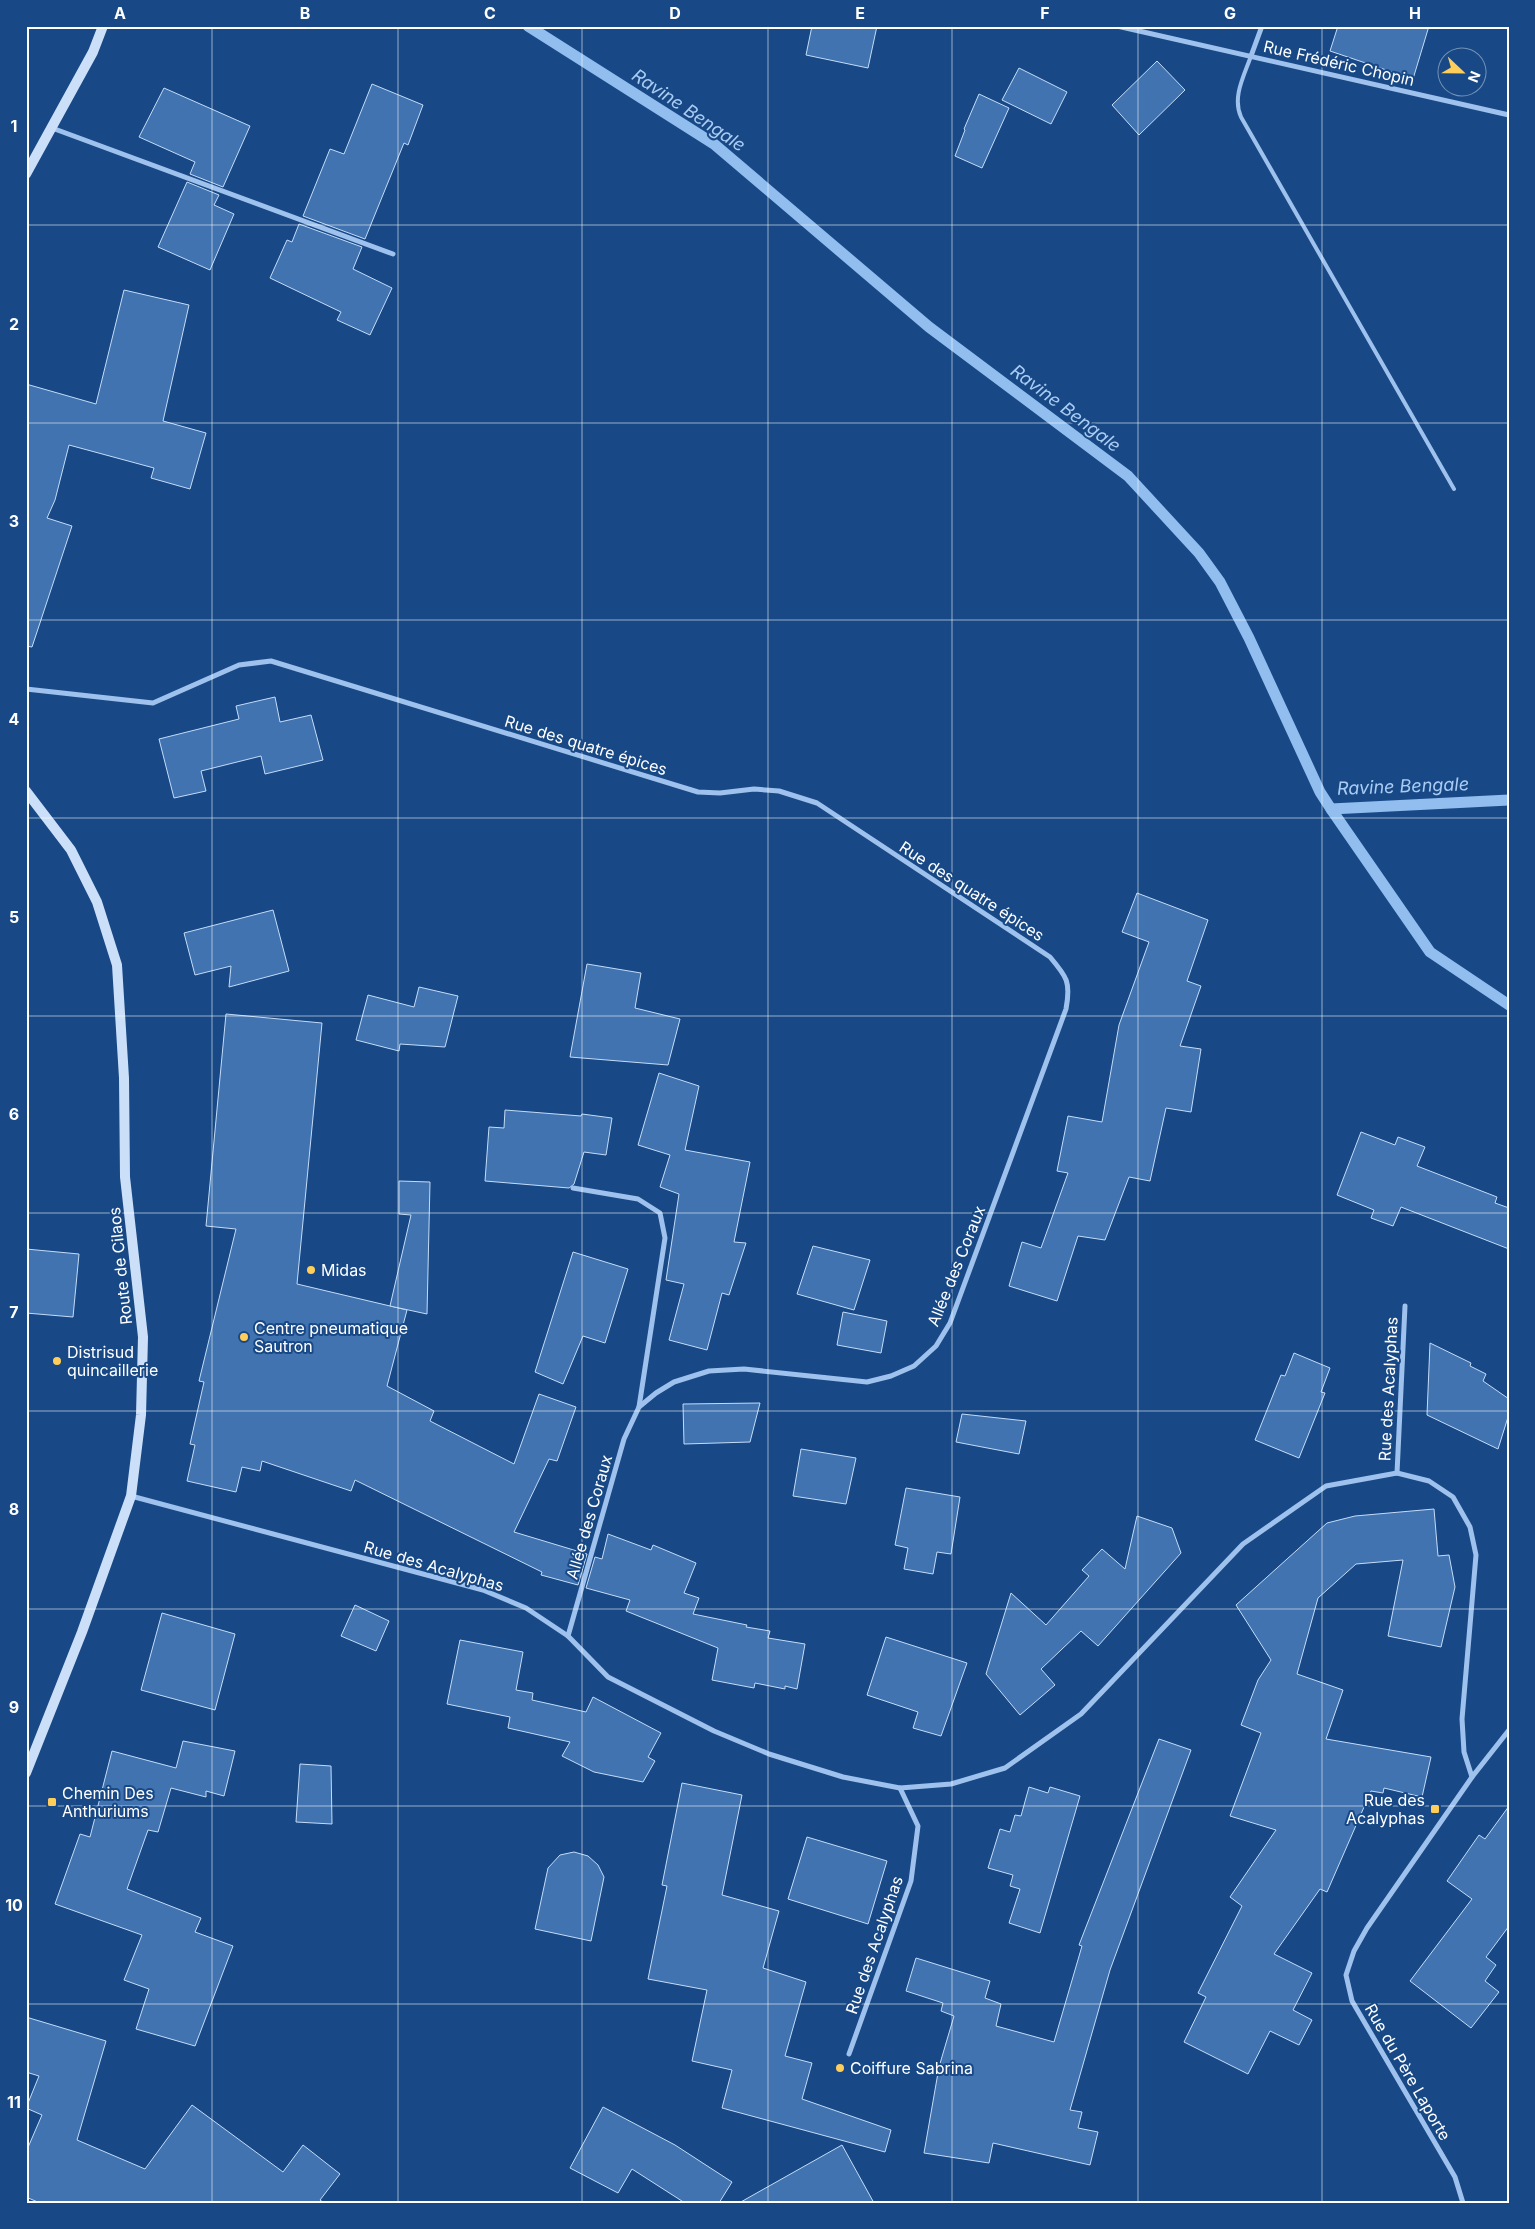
<svg xmlns="http://www.w3.org/2000/svg" width="1535" height="2229" viewBox="0 0 1535 2229" font-family="Inter,sans-serif">
  <style>
    .lines { fill: none; stroke-linecap: round; stroke-linejoin: round }
    .stream { stroke: #91bdef; stroke-width: 11 }
    .building { fill: #4073b0; stroke: #c4dcf9 }
    .lane { stroke: #9ec2ed; stroke-width: 4 }
    .street { stroke: #9ec2ed; stroke-width: 5 }
    .secondary { stroke: #cbdff9; stroke-width: 10 }
    .grid { fill: none; stroke: #fff; stroke-width: 1; stroke-opacity: 0.55 }
    .poi-dot { fill: #ffce5a; stroke: #184986; stroke-width: 2 }
    .labels { text-anchor: middle; dominant-baseline: central; stroke-width: 4; stroke-linejoin: round; paint-order: stroke }
    .street-label { font-size: 16px; fill: #fff; stroke: #184986 }
    .poi-label { font-size: 16px; fill: #fff; stroke: #184986; text-anchor: start }
    .water-label { font-size: 18px; font-style: italic; fill: #aaccf4; stroke: #184986 }
    .neatline { fill: none; stroke: #fff; stroke-width: 2 }
    .grid-label { font-size: 16px; text-anchor: middle; font-weight: bold; fill: #fff }
  </style>
  <rect width="100%" height="100%" fill="#184986"/>
  <g class="lines">
    <!-- stream -->
    <g class="stream">
      <polyline points="528,26 714,144 929,327 1128,476 1199,553 1220,582 1249,638 1320,792 1331,809 1509,800"/>
      <polyline points="1331,809 1430,952 1509,1005"/>
    </g>
  </g>
  <!-- building -->
  <g class="building">
    <polygon points="812,26 877,26 868,68 806,55"/>
    <polygon points="1338,26 1429,26 1413,79 1330,51"/>
    <polygon points="1157,61 1185,90 1139,135 1112,105"/>
    <polygon points="1019,68 1067,92 1051,124 1002,100"/>
    <polygon points="372,84 423,105 408,145 404,143 365,239 303,216 330,149 344,154"/>
    <polygon points="164,88 250,126 223,187 190,174 195,162 139,137"/>
    <polygon points="979,94 1009,108 982,168 955,156 965,130 964,129"/>
    <polygon points="187,182 219,195 214,205 234,214 210,270 158,247"/>
    <polygon points="299,224 362,247 353,269 392,288 370,335 337,320 341,312 270,278 287,240 292,242"/>
    <polygon points="124,290 189,305 163,421 206,433 190,489 151,478 154,468 69,445 55,500 47,518 72,526 32,647 26,646 26,384 96,404"/>
    <polygon points="275,697 280,722 311,715 323,760 265,774 261,756 201,771 206,791 174,798 159,739 239,719 236,706"/>
    <polygon points="1137,893 1208,920 1187,981 1201,986 1180,1046 1201,1049 1191,1112 1166,1108 1150,1181 1129,1177 1105,1240 1078,1236 1057,1301 1009,1286 1022,1242 1041,1248 1068,1173 1057,1171 1068,1116 1102,1122 1119,1025 1149,942 1122,932"/>
    <polygon points="273,910 289,971 229,987 231,966 195,975 184,933"/>
    <polygon points="587,964 641,973 635,1008 680,1019 668,1065 570,1057"/>
    <polygon points="419,987 458,996 445,1047 400,1044 399,1051 356,1040 368,995 414,1007"/>
    <polygon points="226,1014 322,1023 297,1284 407,1310 387,1386 434,1411 430,1421 514,1464 539,1394 576,1407 557,1461 549,1459 514,1532 587,1554 578,1585 541,1575 542,1572 355,1480 351,1491 262,1461 260,1471 242,1467 236,1492 187,1481 195,1445 190,1444 204,1382 199,1381 236,1229 206,1226"/>
    <polygon points="659,1073 699,1086 685,1150 750,1162 734,1242 746,1243 729,1295 722,1293 707,1350 669,1340 684,1284 666,1280 679,1194 660,1187 670,1155 638,1145"/>
    <polygon points="505,1110 581,1116 582,1114 612,1118 606,1155 584,1152 574,1184 569,1188 485,1181 489,1127 504,1128"/>
    <polygon points="1361,1132 1395,1145 1398,1137 1425,1147 1417,1166 1497,1197 1495,1203 1509,1208 1509,1249 1401,1207 1393,1226 1371,1218 1374,1210 1337,1195"/>
    <polygon points="399,1181 430,1182 427,1314 390,1306 411,1215 399,1214"/>
    <polygon points="813,1246 870,1260 854,1310 797,1294"/>
    <polygon points="26,1249 79,1254 73,1317 26,1313"/>
    <polygon points="573,1252 628,1269 605,1343 583,1336 563,1384 535,1372"/>
    <polygon points="843,1312 887,1321 881,1353 837,1345"/>
    <polygon points="1430,1343 1471,1363 1470,1366 1486,1374 1483,1381 1509,1399 1509,1414 1498,1449 1427,1415"/>
    <polygon points="1294,1353 1330,1368 1321,1392 1325,1393 1299,1458 1255,1440 1281,1375 1285,1376"/>
    <polygon points="760,1403 750,1442 684,1444 683,1404"/>
    <polygon points="962,1414 1026,1421 1019,1454 956,1442"/>
    <polygon points="801,1449 856,1458 846,1504 793,1496"/>
    <polygon points="906,1488 960,1497 951,1554 937,1552 933,1574 904,1569 908,1548 895,1545"/>
    <polygon points="1434,1509 1438,1556 1449,1555 1455,1587 1441,1647 1388,1636 1403,1560 1356,1564 1318,1598 1297,1674 1343,1690 1326,1739 1431,1757 1422,1797 1384,1788 1383,1793 1371,1791 1327,1892 1320,1889 1274,1954 1312,1973 1293,2010 1312,2020 1299,2045 1270,2031 1248,2074 1184,2042 1206,1997 1198,1993 1242,1906 1230,1897 1276,1830 1230,1816 1261,1733 1241,1725 1258,1680 1271,1660 1236,1605 1327,1523 1355,1516"/>
    <polygon points="1137,1516 1172,1528 1181,1553 1098,1646 1081,1631 1041,1669 1055,1685 1020,1715 986,1674 1011,1593 1046,1625 1089,1576 1082,1570 1102,1549 1125,1569"/>
    <polygon points="608,1534 651,1550 653,1545 696,1563 684,1593 699,1598 693,1614 747,1625 746,1627 770,1631 768,1638 805,1644 797,1689 785,1686 785,1689 755,1683 754,1688 712,1680 718,1648 626,1611 630,1600 586,1588 595,1557 602,1559"/>
    <polygon points="355,1605 389,1621 376,1651 341,1636"/>
    <polygon points="162,1613 235,1634 215,1710 141,1690"/>
    <polygon points="886,1637 967,1663 941,1736 913,1728 918,1712 867,1695"/>
    <polygon points="460,1640 523,1652 516,1690 533,1693 532,1700 586,1712 593,1697 661,1733 648,1757 655,1761 643,1782 594,1772 562,1756 570,1742 508,1728 510,1717 447,1704"/>
    <polygon points="1159,1739 1191,1750 1110,1970 1070,2110 1082,2112 1078,2128 1098,2132 1090,2165 993,2143 989,2163 924,2153 939,2067 954,2016 941,2011 943,2003 906,1991 916,1958 990,1981 985,1998 1001,2004 996,2026 1054,2042 1082,1946 1079,1945"/>
    <polygon points="183,1741 235,1751 224,1796 206,1791 206,1797 171,1788 158,1832 148,1830 127,1889 201,1918 195,1932 233,1946 195,2046 136,2029 149,1989 124,1980 142,1935 55,1904 80,1834 90,1837 112,1751 176,1768"/>
    <polygon points="300,1764 331,1766 332,1824 296,1822"/>
    <polygon points="682,1783 742,1795 722,1895 779,1911 763,1968 806,1982 785,2056 812,2063 802,2099 891,2130 885,2152 722,2108 732,2070 692,2061 707,1990 648,1979 667,1886 662,1885"/>
    <polygon points="1029,1787 1048,1793 1050,1787 1080,1796 1040,1933 1009,1923 1020,1889 1010,1886 1013,1875 988,1868 1000,1829 1010,1832 1015,1815 1021,1816"/>
    <polygon points="1509,1806 1509,1926 1486,1957 1496,1965 1485,1981 1499,1992 1471,2028 1410,1981 1472,1899 1447,1881 1479,1835 1485,1839"/>
    <polygon points="807,1837 887,1861 868,1924 788,1899"/>
    <polygon points="574,1852 588,1856 598,1865 604,1877 591,1941 535,1929 548,1868 560,1855"/>
    <polygon points="26,2017 106,2041 77,2140 145,2169 192,2105 283,2172 303,2145 340,2174 320,2200 324,2203 40,2203 26,2197 26,2152 42,2115 26,2108 39,2076 26,2072"/>
    <polygon points="603,2107 675,2145 732,2182 719,2203 685,2203 632,2169 618,2193 570,2168"/>
    <polygon points="842,2145 874,2203 739,2203"/>
  </g>
  <g class="lines">
    <!-- lane -->
    <path class="lane" d="M1251,56C1244,76 1232,97 1241,117L1454,489"/>
    <!-- street -->
    <g class="street">
      <polyline points="1117,26 1509,115"/>
      <polyline points="1251,56 1262,26"/>
      <polyline points="52,128 393,254"/>
      <path d="M26,689L153,703L239,665L271,661L698,792L720,793L754,789L779,791L817,803L1050,957C1067,977 1071,982 1066,1009L950,1323L936,1346L914,1366L891,1376L867,1382L744,1369L709,1371L674,1382L656,1393L639,1407L624,1439L568,1636"/>
      <polyline points="573,1188 638,1199 660,1213 665,1238 639,1407"/>
      <polyline points="1397,1473 1405,1306"/>
      <polyline points="131,1496 483,1590 526,1608 568,1636 608,1677 714,1731 769,1754 843,1777 900,1788 951,1784 1005,1768 1081,1714 1243,1544 1326,1486 1397,1473 1429,1481 1453,1497 1470,1527 1476,1555 1462,1719 1464,1752 1472,1777"/>
      <polyline points="849,2054 911,1881 918,1826 900,1788"/>
      <polyline points="1463,2203 1455,2177 1352,2001 1346,1975 1354,1951 1367,1928 1472,1777 1509,1730"/>
    </g>
    <!-- secondary -->
    <g class="secondary">
      <polyline points="26,174 93,52 103,26"/>
      <polyline points="26,791 71,850 97,902 117,965 124,1078 125,1177 143,1337 141,1415 131,1496 82,1632 26,1773"/>
    </g>
  </g>
  <!-- grid -->
  <path class="grid" d="M212,26V2203M398,26V2203M582,26V2203M768,26V2203M952,26V2203M1138,26V2203M1322,26V2203M26,225H1509M26,423H1509M26,620H1509M26,818H1509M26,1016H1509M26,1213H1509M26,1411H1509M26,1609H1509M26,1806H1509M26,2004H1509"/>
  <!-- markers -->
  <g class="poi-dot">
    <circle cx="311" cy="1270" r="5"/>
    <circle cx="244" cy="1337" r="5"/>
    <circle cx="57" cy="1361" r="5"/>
    <rect x="47" y="1797" width="10" height="10" rx="2.5"/>
    <rect x="1430" y="1804" width="10" height="10" rx="2.5"/>
    <circle cx="840" cy="2068" r="5"/>
  </g>
  <g class="labels">
    <!-- street labels -->
    <g class="street-label">
      <text transform="translate(1339 63) rotate(13)">Rue Frédéric Chopin</text>
      <text transform="translate(586 745) rotate(17)">Rue des quatre épices</text>
      <text transform="translate(972 891) rotate(33)">Rue des quatre épices</text>
      <text transform="translate(120 1266) rotate(-96)">Route de Cilaos</text>
      <text transform="translate(956 1266) rotate(-68)">Allée des Coraux</text>
      <text transform="translate(1388 1389) rotate(-87)">Rue des Acalyphas</text>
      <text transform="translate(589 1517) rotate(-74)">Allée des Coraux</text>
      <text transform="translate(434 1566) rotate(16)">Rue des Acalyphas</text>
      <text transform="translate(874 1945) rotate(-71)">Rue des Acalyphas</text>
      <text transform="translate(1408 2072) rotate(60)">Rue du Père Laporte</text>
    </g>
    <!-- poi labels -->
    <g class="poi-label">
      <text x="321" y="1270">Midas</text>
      <text x="254" y="1328">Centre pneumatique<tspan x="254" dy="18">Sautron</tspan></text>
      <text x="67" y="1352">Distrisud<tspan x="67" dy="18">quincaillerie</tspan></text>
      <text x="62" y="1793">Chemin Des<tspan x="62" dy="18">Anthuriums</tspan></text>
      <text x="1425" y="1800" text-anchor="end">Rue des<tspan x="1425" dy="18">Acalyphas</tspan></text>
      <text x="850" y="2068">Coiffure Sabrina</text>
    </g>
    <!-- water labels -->
    <g class="water-label">
      <text transform="translate(689 110) rotate(34)">Ravine Bengale</text>
      <text transform="translate(1066 408) rotate(37)">Ravine Bengale</text>
      <text transform="translate(1403 786) rotate(-2)">Ravine Bengale</text>
    </g>
  </g>
  <!-- border -->
  <rect width="1535" height="2229" fill="none" stroke="#184986" stroke-width="55"/>
  <!-- north arrow -->
  <g transform="translate(1462 72) rotate(112)"><circle r="24" fill="#184986" stroke="#7492b6"/>
  <path d="M0-4L9 19L0 12L-9 19Z" fill="#ffce5a"/>
  <text y="-8" font-size="14" font-weight="bold" text-anchor="middle" fill="#ffffff">N</text>
  </g>
  <rect x="28" y="28" width="1480" height="2174" class="neatline"/>
  <g class="grid-label">
    <text x="120" y="19">A</text>
    <text x="305" y="19">B</text>
    <text x="490" y="19">C</text>
    <text x="675" y="19">D</text>
    <text x="860" y="19">E</text>
    <text x="1045" y="19">F</text>
    <text x="1230" y="19">G</text>
    <text x="1415" y="19">H</text>
    <text x="14" y="132">1</text>
    <text x="14" y="330">2</text>
    <text x="14" y="527">3</text>
    <text x="14" y="725">4</text>
    <text x="14" y="923">5</text>
    <text x="14" y="1120">6</text>
    <text x="14" y="1318">7</text>
    <text x="14" y="1515">8</text>
    <text x="14" y="1713">9</text>
    <text x="14" y="1911">10</text>
    <text x="14" y="2108">11</text>
  </g>
</svg>
